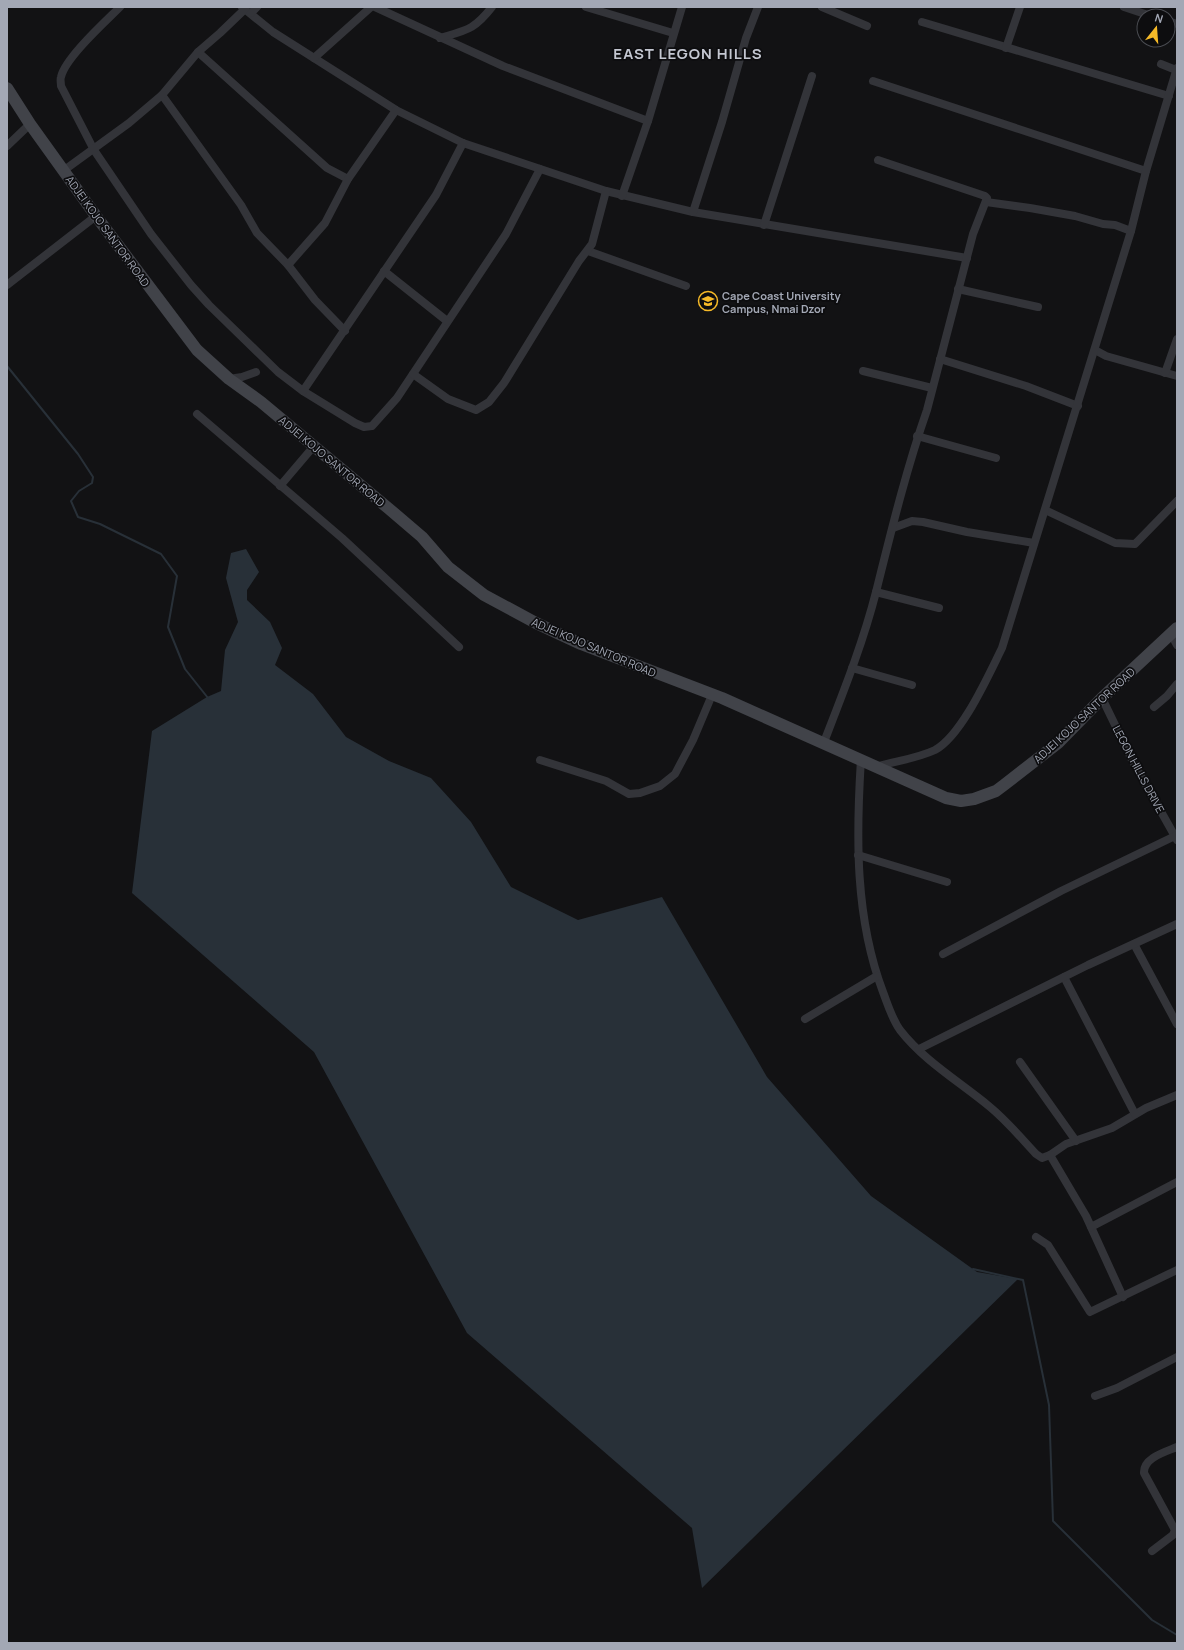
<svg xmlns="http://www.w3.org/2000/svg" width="1184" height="1650" viewBox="0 0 1184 1650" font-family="Manrope,sans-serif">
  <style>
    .water { fill: #283038 }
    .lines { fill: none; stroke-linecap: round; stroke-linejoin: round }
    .stream { stroke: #283038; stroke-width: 2 }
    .street { stroke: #333439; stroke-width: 8 }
    .secondary { stroke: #414349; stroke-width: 12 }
    .labels { text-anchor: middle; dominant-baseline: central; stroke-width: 3.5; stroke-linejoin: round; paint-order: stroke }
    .street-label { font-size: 11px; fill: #a3a8b5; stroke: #0d0d0f }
    .poi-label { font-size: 11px; font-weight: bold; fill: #a3a8b5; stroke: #0d0d0f; text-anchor: start }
    .district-label { font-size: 15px; font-weight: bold; letter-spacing: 1px; fill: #c4c7d1; stroke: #0d0d0f }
  </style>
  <rect width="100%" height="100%" fill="#121214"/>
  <!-- water -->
  <polygon class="water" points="246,549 259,572 247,590 247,600 270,622 282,648 275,665 313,694 346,737 389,761 431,778 471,822 511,887 578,920 662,897 767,1077 871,1196 977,1272 1018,1279 702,1588 692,1528 467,1333 314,1052 132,893 152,731 207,697 221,691 225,650 238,622 226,578 231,553"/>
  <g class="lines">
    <!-- stream -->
    <g class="stream">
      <polyline points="7,366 78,454 93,477 92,483 79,491 71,501 78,517 100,524 161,554 177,576 168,627 185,669 208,698"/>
      <polyline points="973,1269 1023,1280 1049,1405 1053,1521 1152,1620 1177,1635"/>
    </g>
    <!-- street -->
    <g class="street">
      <path d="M120,7C106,21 65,58 61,77C60,79 61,83 61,86L94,150L151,234L191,285L209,305L278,372L303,391L355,423L364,427L372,426L397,398L506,234L540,169"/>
      <polyline points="242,7 273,32 396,110 463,143 606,191 693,212 967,258"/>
      <polyline points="375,7 503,66 648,121"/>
      <polyline points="586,7 673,33"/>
      <polyline points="822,7 867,26"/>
      <polyline points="1124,7 1151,16"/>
      <polyline points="251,13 257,7"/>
      <polyline points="1168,21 1177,24"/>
      <polyline points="922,22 1169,96"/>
      <path d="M440,38C467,30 474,30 492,7"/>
      <polyline points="1006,48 1020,7"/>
      <polyline points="198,52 327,168 348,179"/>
      <polyline points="314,58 371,7"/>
      <polyline points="1161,64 1176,70"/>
      <polyline points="873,81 1146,171"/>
      <polyline points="162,95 241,205 257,233 288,265 315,300 345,331"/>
      <polyline points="7,146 30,124"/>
      <polyline points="63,171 129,123 162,95 198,52 220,33 245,9"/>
      <polyline points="622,196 648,121 682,7"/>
      <polyline points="986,202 1030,208 1075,216 1103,224 1115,225 1131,231"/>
      <polyline points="693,212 722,122 746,38 758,7"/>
      <polyline points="764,225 812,76"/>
      <polyline points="588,251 686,286"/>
      <polyline points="288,265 325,223 348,179 396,110"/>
      <polyline points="384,271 447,321"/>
      <polyline points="7,285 96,216"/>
      <polyline points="958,289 1038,307"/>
      <polyline points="1095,350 1106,356 1177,376"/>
      <polyline points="940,359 1026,386 1078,406"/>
      <polyline points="863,371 932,388"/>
      <polyline points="1165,373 1177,339"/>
      <polyline points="413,374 448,399 476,410 489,402 504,383 579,261 592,244 606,191"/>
      <polyline points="229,379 242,377 256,372"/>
      <polyline points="303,391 436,195 463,143"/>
      <polyline points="197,414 342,538 459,647"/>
      <polyline points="917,436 996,458"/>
      <polyline points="280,486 314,446"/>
      <polyline points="1045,510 1115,543 1135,544 1177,501"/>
      <polyline points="893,528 912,521 923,522 967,532 1034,543"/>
      <polyline points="876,592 939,608"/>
      <polyline points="1171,634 1177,645"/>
      <polyline points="852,668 912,685"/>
      <polyline points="1102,698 1132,760 1177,840"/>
      <polyline points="1154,707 1167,696 1177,684"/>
      <path d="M824,742C843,693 863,643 876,592C891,532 906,470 927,410L973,234L987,198L985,196L878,160"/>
      <path d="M861,759C856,837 855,918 883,992C888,1005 892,1019 900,1030C924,1061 960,1082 990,1107C1007,1121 1021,1138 1036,1154L1042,1158L1050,1155L1066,1144L1112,1128L1146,1108L1177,1095"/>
      <polyline points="540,760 606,781 629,794 640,793 660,786 675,774 693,740 712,695"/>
      <path d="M879,766C897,761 918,758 935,750C962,735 988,676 1002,648L1131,231L1146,171L1177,68"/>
      <polyline points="858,855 947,882"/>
      <polyline points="1134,944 1177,1024"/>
      <polyline points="943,954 1061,891 1175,836"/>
      <polyline points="1064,977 1135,1114"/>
      <polyline points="805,1019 877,976"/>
      <polyline points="919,1049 1088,965 1177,924"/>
      <polyline points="1020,1062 1076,1141"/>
      <polyline points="1050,1155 1086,1216 1123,1297"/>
      <polyline points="1091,1227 1177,1182"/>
      <polyline points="1036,1237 1048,1245 1090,1312 1177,1270"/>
      <polyline points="1095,1396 1117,1388 1177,1357"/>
      <path d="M1152,1551L1173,1535L1175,1530L1144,1473C1143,1458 1165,1452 1177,1447"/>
    </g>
    <!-- secondary -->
    <polyline class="secondary" points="7,88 30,124 96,216 197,350 229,379 261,402 388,508 422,537 448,567 484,595 536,623 581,644 722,698 946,798 961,801 974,799 996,791 1004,785 1058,743 1102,698 1177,628"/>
  </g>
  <!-- icons -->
  <defs>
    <symbol id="school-ring" viewBox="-11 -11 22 22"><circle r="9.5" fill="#0d0d0f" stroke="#f6ba28" stroke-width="1.5"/><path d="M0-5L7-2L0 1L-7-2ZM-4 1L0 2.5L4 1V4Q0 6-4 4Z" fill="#f6ba28"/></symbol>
  </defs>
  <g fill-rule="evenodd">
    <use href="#school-ring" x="697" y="290" width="22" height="22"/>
  </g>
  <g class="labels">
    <!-- street labels -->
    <g class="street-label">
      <text transform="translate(108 231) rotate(54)">ADJEI KOJO SANTOR ROAD</text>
      <text transform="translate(332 461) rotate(40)">ADJEI KOJO SANTOR ROAD</text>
      <text transform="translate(594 647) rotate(23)">ADJEI KOJO SANTOR ROAD</text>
      <text transform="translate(1084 715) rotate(-43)">ADJEI KOJO SANTOR ROAD</text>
      <text transform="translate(1139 769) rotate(62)">LEGON HILLS DRIVE</text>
    </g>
    <!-- poi labels -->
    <g class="poi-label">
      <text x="722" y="295">Cape Coast University<tspan x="722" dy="13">Campus, Nmai Dzor</tspan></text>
    </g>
    <!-- district labels -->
    <g class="district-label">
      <text x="688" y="53">EAST LEGON HILLS</text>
    </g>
  </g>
  <!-- border -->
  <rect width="1184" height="1650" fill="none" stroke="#a3a8b5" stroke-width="16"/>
  <!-- north arrow -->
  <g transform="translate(1156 28) rotate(17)"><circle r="19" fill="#0d0d0f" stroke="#494b51"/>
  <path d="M0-3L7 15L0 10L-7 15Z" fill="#f6ba28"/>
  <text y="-6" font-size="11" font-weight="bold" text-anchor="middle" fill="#a3a8b5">N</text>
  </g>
</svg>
